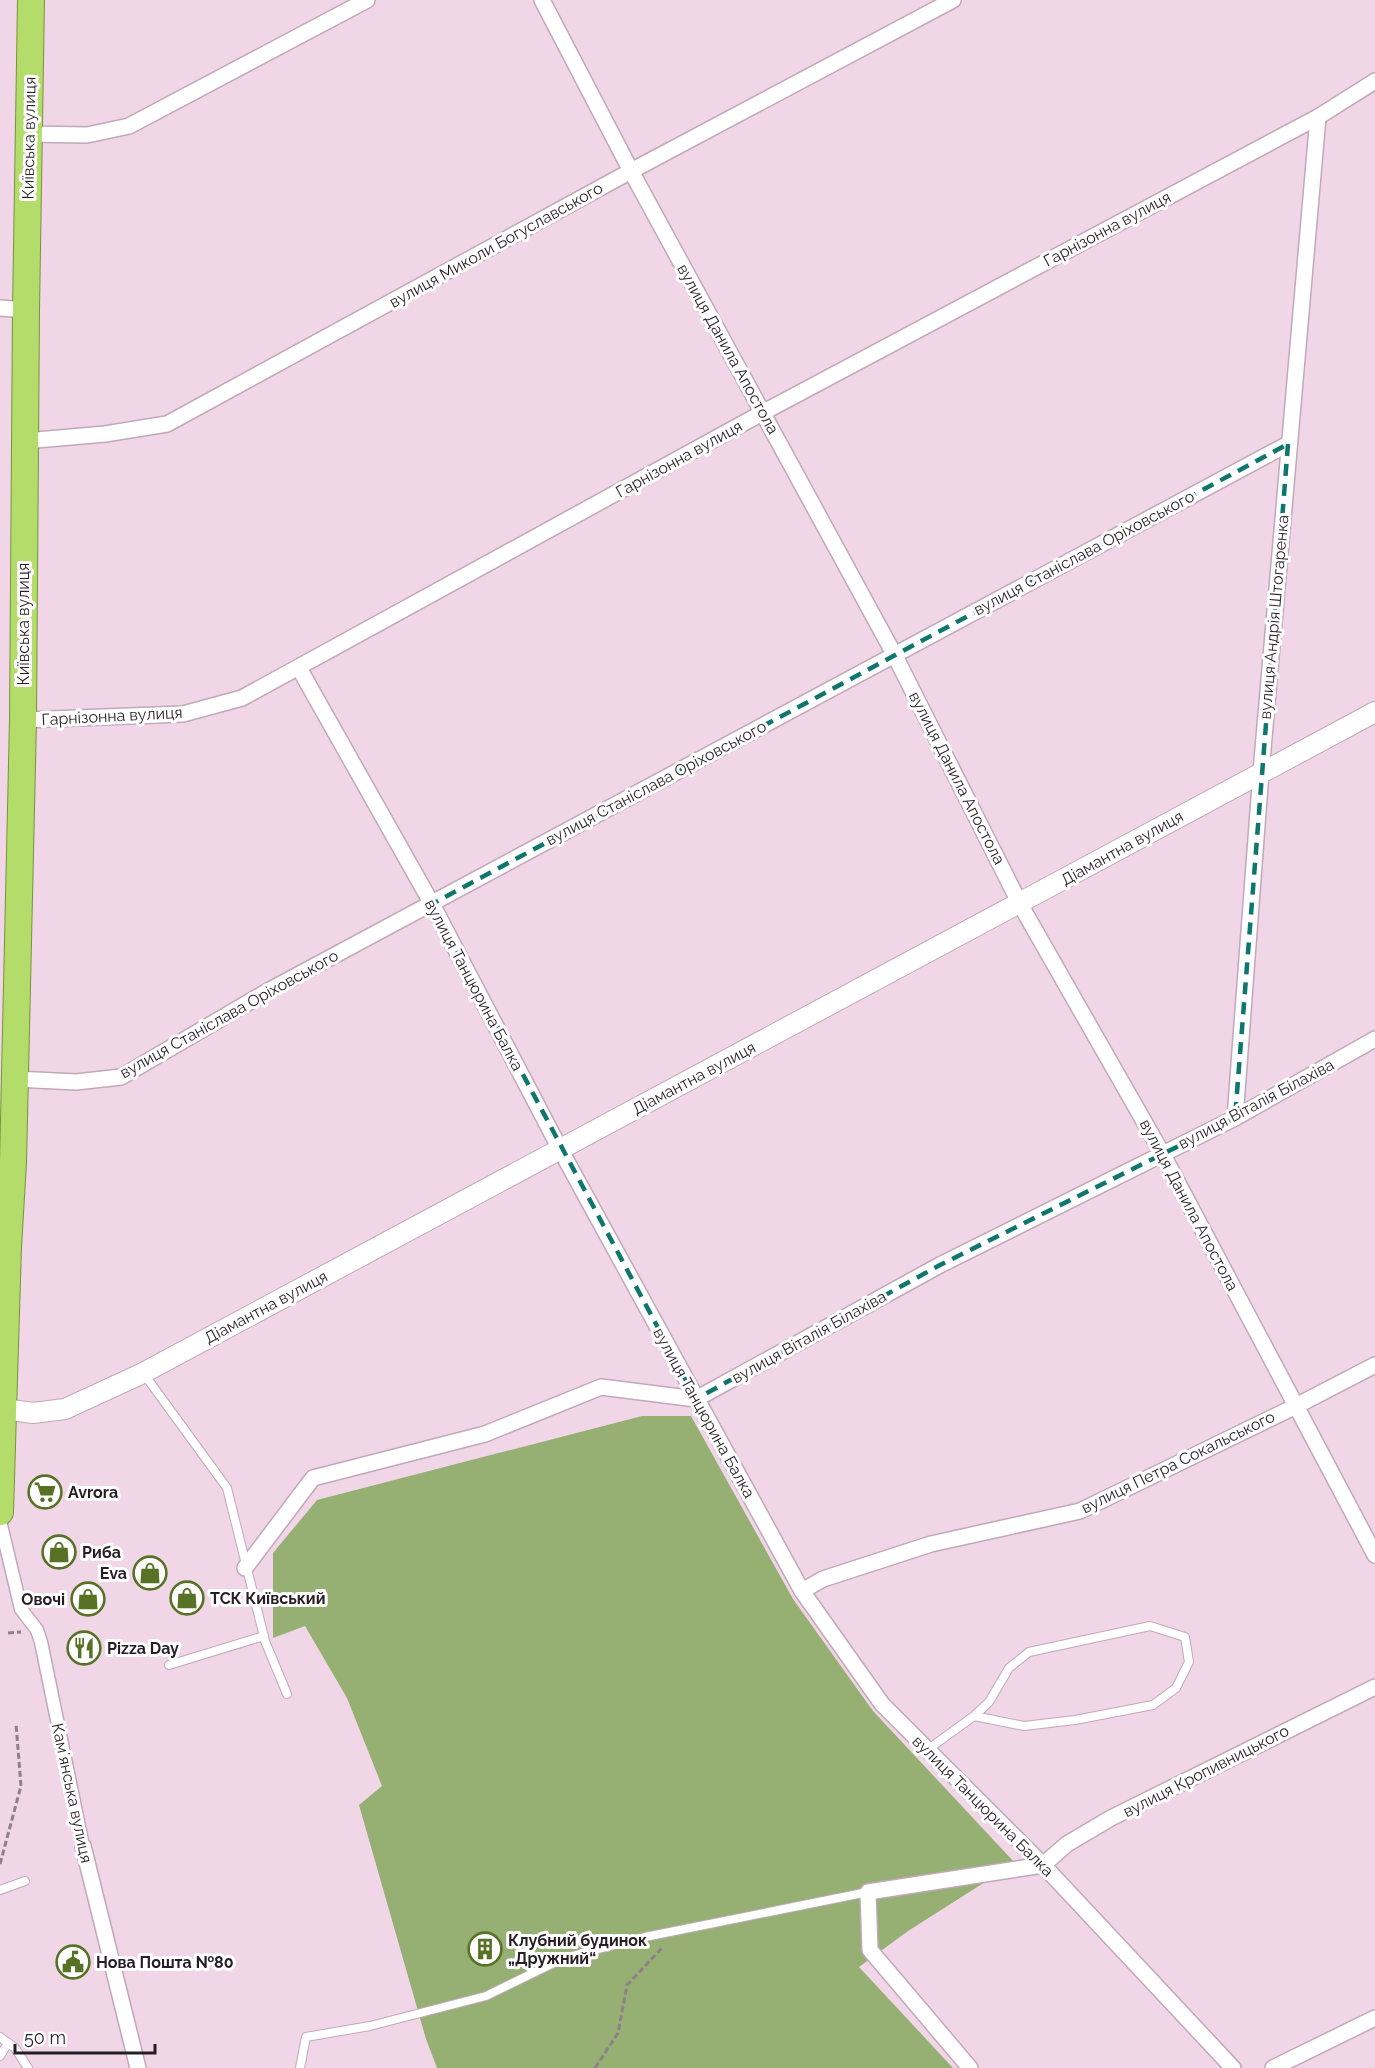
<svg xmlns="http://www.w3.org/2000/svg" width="1375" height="2068" viewBox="0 0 1375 2068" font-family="Raleway,sans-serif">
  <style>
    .forest { fill: #96af72 }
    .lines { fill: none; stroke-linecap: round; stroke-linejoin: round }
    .service-casing { stroke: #c1a9b9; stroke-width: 10 }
    .pedestrian-casing { stroke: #c1a9b9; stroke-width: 15 }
    .minor-casing { stroke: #c1a9b9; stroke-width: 18 }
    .tertiary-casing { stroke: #c1a9b9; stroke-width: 22 }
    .trunk-casing { stroke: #77943a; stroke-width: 28 }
    .path { stroke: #907e8a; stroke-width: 3; stroke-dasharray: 6 3; stroke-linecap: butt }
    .service { stroke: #fff; stroke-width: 8 }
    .pedestrian { stroke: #fff; stroke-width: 12 }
    .minor { stroke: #fff; stroke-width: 15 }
    .tertiary { stroke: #fff; stroke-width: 20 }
    .trunk { stroke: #b4dc6b; stroke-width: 26 }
    .marked { fill: none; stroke: #0f766e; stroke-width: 4.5; stroke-dasharray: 12 8; stroke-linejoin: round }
    .labels { text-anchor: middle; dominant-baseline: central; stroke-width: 6; stroke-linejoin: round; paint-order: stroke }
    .street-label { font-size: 16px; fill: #271e24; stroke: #fff }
    .poi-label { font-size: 16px; font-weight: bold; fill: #271e24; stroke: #fff; text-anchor: start }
  </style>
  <rect width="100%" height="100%" fill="#f0d6e7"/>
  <!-- forest -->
  <polygon class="forest" points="642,1416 691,1416 793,1599 873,1711 1015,1863 908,1931 859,1967 953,2068 437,2068 426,2039 359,1805 382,1786 347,1698 305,1626 273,1638 273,1553 317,1500"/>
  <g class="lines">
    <defs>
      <g id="service">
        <polyline points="144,1374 227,1488 265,1641 287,1694"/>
        <polyline points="169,1665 264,1636"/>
        <polyline points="927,1750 974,1716 989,1702 1009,1668 1029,1652 1150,1626 1185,1637 1189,1662 1176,1688 1153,1705 1075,1720 1024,1726 974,1716"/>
        <polyline points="0,1890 25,1881"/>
        <polyline points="0,2037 15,2048 28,2068"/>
        <polyline points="0,2056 8,2043"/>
        <polyline points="300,2068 306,2037 370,2026 486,1996 564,1958 645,1937 868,1892"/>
      </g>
      <polyline id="pedestrian" points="0,1521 21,1609 37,1630 41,1642 83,1846"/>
      <g id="minor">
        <polyline points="542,0 631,171 894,654 1020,904 1162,1153 1375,1555"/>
        <polyline points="29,134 87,135 129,126 367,0"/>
        <polyline points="0,308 26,310"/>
        <polyline points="25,441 105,434 167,424 631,171 953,0"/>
        <polyline points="299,668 432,904 560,1149 802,1591 882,1704 1043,1865 1233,2068"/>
        <polyline points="23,720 183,714 242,698 762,413 1318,117 1375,81"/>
        <polyline points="15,1079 76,1082 121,1077 268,991 1288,444"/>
        <polyline points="1235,1118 1261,772 1318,117"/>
        <polyline points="245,1568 313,1478 485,1434 601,1387 696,1399 940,1265 1235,1118 1375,1039"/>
        <polyline points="802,1591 823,1579 931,1544 1080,1511 1296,1406 1375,1365"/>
        <polyline points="83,1846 138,2068"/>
        <polyline points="970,2068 870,1950 868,1892 1043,1865 1067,1844 1111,1818 1375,1687"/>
        <polyline points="1273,2068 1375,2018"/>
      </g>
      <polyline id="tertiary" points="4,1409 33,1413 65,1409 143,1373 1375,712"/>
      <polyline id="trunk" points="0,1512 8,1247 13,1163 23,720 26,310 31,0"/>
    </defs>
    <!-- service casing -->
    <use href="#service" class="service-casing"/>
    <!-- pedestrian casing -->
    <use href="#pedestrian" class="pedestrian-casing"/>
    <!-- minor casing -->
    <use href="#minor" class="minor-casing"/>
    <!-- tertiary casing -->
    <use href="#tertiary" class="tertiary-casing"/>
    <!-- trunk casing -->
    <use href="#trunk" class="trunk-casing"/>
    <!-- path -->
    <g class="path">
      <polyline points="8,1633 21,1632"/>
      <polyline points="0,1864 21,1786 16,1724"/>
      <polyline points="595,2068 618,2033 627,1985 662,1948"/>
    </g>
    <!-- service -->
    <use href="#service" class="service"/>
    <!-- pedestrian -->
    <use href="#pedestrian" class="pedestrian"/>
    <!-- minor -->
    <use href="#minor" class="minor"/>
    <!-- tertiary -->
    <use href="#tertiary" class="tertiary"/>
    <!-- trunk -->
    <use href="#trunk" class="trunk"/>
  </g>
  <!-- marked area -->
  <path class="marked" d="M1288,444L1235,1118L940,1265L696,1399L432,904Z"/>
  <!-- icons -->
  <defs>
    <symbol id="supermarket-ring" viewBox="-11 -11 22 22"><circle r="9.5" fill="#fff" stroke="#577225" stroke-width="1.5"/><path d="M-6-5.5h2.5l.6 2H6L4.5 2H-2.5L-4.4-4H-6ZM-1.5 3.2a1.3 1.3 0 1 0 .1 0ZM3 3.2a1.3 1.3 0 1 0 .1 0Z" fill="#577225"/></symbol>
    <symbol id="shop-ring" viewBox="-11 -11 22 22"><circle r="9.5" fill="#fff" stroke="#577225" stroke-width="1.5"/><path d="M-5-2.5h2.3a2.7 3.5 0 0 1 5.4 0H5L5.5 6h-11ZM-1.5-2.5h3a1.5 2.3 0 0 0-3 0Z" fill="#577225"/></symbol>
    <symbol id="restaurant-ring" viewBox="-11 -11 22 22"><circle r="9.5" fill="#fff" stroke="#577225" stroke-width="1.5"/><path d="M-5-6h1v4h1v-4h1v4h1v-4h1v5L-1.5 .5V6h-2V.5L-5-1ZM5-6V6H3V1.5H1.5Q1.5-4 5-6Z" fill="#577225"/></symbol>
    <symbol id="building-ring" viewBox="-11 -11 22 22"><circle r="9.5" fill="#fff" stroke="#577225" stroke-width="1.5"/><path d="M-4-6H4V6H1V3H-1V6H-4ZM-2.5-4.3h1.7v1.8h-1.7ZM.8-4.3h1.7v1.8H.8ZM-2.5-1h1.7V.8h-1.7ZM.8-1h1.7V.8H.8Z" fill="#577225"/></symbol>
    <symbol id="civic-ring" viewBox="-11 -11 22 22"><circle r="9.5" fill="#fff" stroke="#577225" stroke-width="1.5"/><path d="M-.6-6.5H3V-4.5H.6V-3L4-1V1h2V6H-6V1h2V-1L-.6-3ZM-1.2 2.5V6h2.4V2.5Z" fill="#577225"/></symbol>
  </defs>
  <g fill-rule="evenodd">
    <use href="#supermarket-ring" x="26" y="1473" width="38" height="38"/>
    <use href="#shop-ring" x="40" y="1533" width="38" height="38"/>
    <use href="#shop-ring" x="131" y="1554" width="38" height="38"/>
    <use href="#shop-ring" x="168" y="1579" width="38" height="38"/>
    <use href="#shop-ring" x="69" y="1580" width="38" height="38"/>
    <use href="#restaurant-ring" x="65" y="1629" width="38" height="38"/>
    <use href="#building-ring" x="466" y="1930" width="38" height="38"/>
    <use href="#civic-ring" x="54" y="1943" width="38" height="38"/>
  </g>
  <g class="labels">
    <!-- street labels -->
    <g class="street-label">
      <text transform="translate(29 138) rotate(-89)">Київська вулиця</text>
      <text transform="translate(1107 229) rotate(-28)">Гарнізонна вулиця</text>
      <text transform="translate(496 245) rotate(-29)">вулиця Миколи Богуславського</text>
      <text transform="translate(728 349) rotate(61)">вулиця Данила Апостола</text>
      <text transform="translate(679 459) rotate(-29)">Гарнізонна вулиця</text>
      <text transform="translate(1084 553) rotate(-28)">вулиця Станіслава Оріховського</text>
      <text transform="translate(1274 617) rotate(-85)">вулиця Андрія Штогаренка</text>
      <text transform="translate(23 624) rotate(-90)">Київська вулиця</text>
      <text transform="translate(112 716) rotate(-3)">Гарнізонна вулиця</text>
      <text transform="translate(957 778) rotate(63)">вулиця Данила Апостола</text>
      <text transform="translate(656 783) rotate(-28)">вулиця Станіслава Оріховського</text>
      <text transform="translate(1122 848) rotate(-29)">Діамантна вулиця</text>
      <text transform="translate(474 985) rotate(62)">вулиця Танцюрина Балка</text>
      <text transform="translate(229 1014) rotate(-29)">вулиця Станіслава Оріховського</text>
      <text transform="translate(694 1078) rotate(-28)">Діамантна вулиця</text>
      <text transform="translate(1256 1104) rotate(-28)">вулиця Віталія Білахіва</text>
      <text transform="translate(1189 1205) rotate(62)">вулиця Данила Апостола</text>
      <text transform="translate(266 1307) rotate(-28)">Діамантна вулиця</text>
      <text transform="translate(809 1337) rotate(-29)">вулиця Віталія Білахіва</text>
      <text transform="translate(704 1413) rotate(61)">вулиця Танцюрина Балка</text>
      <text transform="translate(1178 1462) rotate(-26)">вулиця Петра Сокальського</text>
      <text transform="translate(1206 1771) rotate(-27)">вулиця Кропивницького</text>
      <text transform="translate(72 1793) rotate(78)">Камʼянська вулиця</text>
      <text transform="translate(983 1806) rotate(45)">вулиця Танцюрина Балка</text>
    </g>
    <!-- poi labels -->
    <g class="poi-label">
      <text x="68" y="1492">Avrora</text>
      <text x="82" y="1552">Риба</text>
      <text x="127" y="1573" text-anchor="end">Eva</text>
      <text x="210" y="1598">ТСК Київський</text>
      <text x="65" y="1599" text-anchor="end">Овочі</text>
      <text x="107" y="1648">Pizza Day</text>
      <text x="508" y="1940">Клубний будинок<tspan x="508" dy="18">„Дружний“</tspan></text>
      <text x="96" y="1962">Нова Пошта №80</text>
    </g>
  </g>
  <!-- scale -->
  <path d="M15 2044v9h140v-9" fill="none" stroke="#271e24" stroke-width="3"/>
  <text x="24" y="2044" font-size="18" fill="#271e24" stroke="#ffffff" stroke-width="4.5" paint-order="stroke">50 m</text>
</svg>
